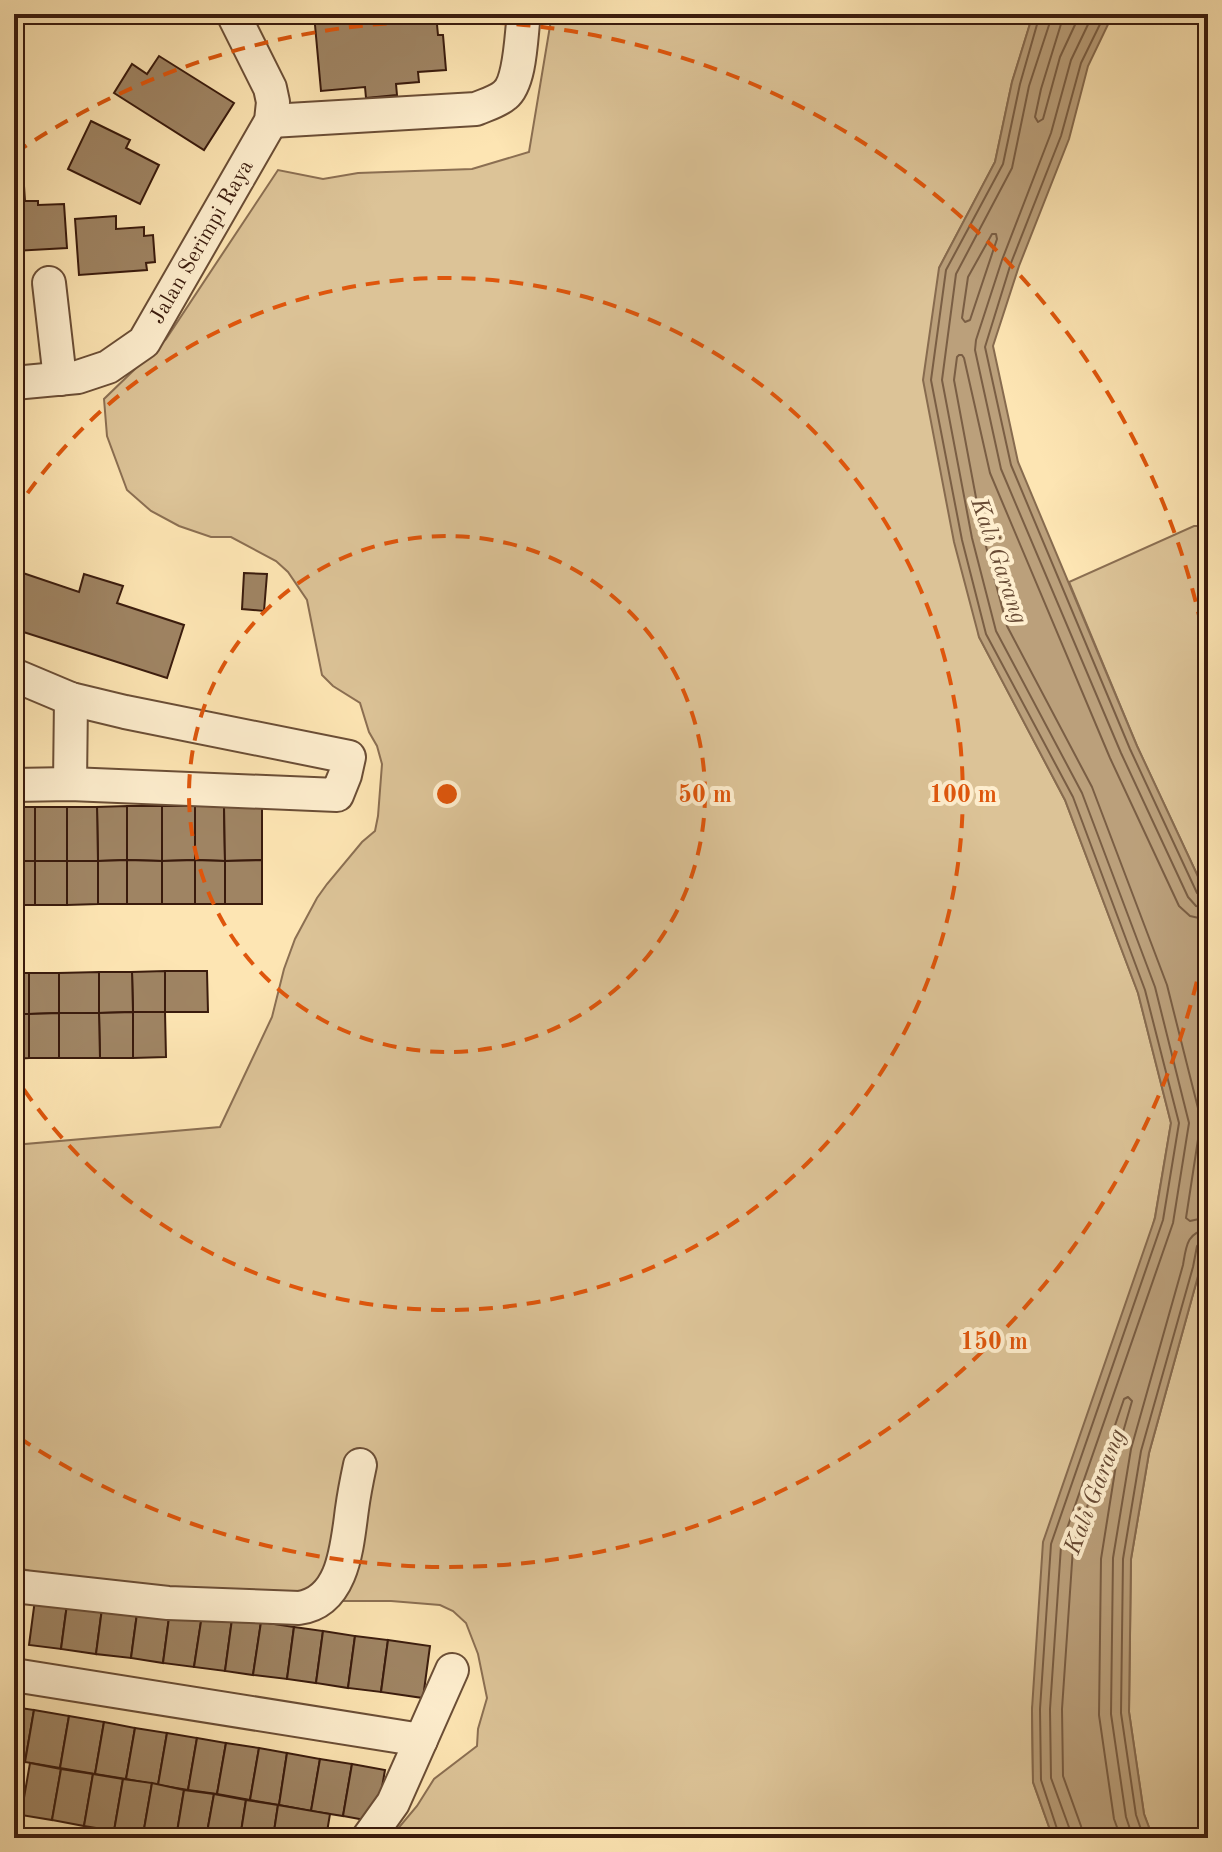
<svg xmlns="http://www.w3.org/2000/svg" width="1222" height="1852" viewBox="0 0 1222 1852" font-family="'Old Standard TT',serif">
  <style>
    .green { fill: #dcc397; stroke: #8b6f52; stroke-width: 2 }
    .water { fill: #bba07b; stroke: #876b4f; stroke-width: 2 }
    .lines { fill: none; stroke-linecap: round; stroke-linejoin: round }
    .shore { stroke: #7a5e44; stroke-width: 2 }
    .building { fill: #9f8463; stroke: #3a1b0d; stroke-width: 2 }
    .street-casing { stroke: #6b4e36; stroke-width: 36 }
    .street { stroke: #feeece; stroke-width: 32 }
    .ring { fill: none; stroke: #df560c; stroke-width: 4; stroke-dasharray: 14 10 }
    .labels { text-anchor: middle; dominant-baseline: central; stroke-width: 8; stroke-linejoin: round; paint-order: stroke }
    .street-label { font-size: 22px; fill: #3a1b0d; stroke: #feeece }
    .water-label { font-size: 24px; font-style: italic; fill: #674a34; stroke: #feeece }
    .centre { fill: #df560c; stroke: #feeece; stroke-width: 4 }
    .ring-label { font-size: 24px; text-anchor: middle; font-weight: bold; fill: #df560c; stroke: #feeece; stroke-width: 8; stroke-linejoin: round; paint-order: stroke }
  </style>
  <rect width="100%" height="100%" fill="#fde5b3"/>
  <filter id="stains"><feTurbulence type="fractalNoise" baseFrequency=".0025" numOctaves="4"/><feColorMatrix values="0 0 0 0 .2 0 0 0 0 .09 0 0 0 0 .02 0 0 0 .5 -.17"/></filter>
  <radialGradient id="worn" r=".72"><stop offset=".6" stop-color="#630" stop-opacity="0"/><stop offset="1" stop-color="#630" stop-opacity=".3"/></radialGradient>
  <!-- green -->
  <g class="green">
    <polygon points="552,14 1033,14 1012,82 995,162 939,268 979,637 1065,800 1138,993 1171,1123 1155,1217 1032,1709 1033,1782 1053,1838 390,1838 417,1806 434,1779 477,1746 478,1729 487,1698 478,1654 466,1623 453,1611 440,1605 391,1601 186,1601 37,1573 23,1569 14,1569 14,1145 220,1127 272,1017 284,969 295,939 317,898 327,884 362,842 375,831 378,816 382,764 377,746 369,732 360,703 333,686 322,675 307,600 288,572 276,561 231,537 211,537 179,526 151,511 127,490 107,436 104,399 166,339 278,170 323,179 358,173 472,169 529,152"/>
    <polygon points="1194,526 1208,526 1208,898 1137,746 1069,582"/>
    <polygon points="1208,1227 1208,1838 1153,1838 1144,1814 1129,1712 1131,1559 1149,1453 1200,1269"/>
  </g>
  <!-- water -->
  <polygon class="water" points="1033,14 1113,14 1088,66 1069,139 1019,266 993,346 1018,462 1137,746 1208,898 1208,1227 1200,1269 1149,1453 1131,1559 1129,1712 1144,1814 1153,1838 1053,1838 1033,1782 1032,1709 1043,1542 1155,1218 1171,1123 1138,993 1065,800 979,637 954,542 923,380 939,268 995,162 1012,82"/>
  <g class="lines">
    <!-- shore -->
    <g class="shore">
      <polyline points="1040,14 1020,84 1003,164 946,270 931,380 962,540 986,634 1073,797 1145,990 1179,1123 1163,1220 1051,1544 1040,1709 1041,1780 1060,1838"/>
      <polyline points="1050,14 1050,22 1029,86 1012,168 956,274 942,380 972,538 996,631 1082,793 1155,987 1189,1123 1173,1223 1061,1546 1050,1709 1051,1778 1070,1830 1070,1838"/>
      <polyline points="1062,14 1061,24 1041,89 1035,117 1038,122 1043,119 1060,57 1080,14"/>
      <polyline points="1093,14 1071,60 1051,133 1002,260 976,340 975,350 1001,469 1121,753 1188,897 1196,906 1208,908"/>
      <polyline points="1105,14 1081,63 1061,136 1011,263 985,347 1011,465 1130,749 1197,893 1202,897 1208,898"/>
      <polygon points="992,234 996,234 997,239 970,320 965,322 962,318 968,277"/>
      <polyline points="1208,920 1190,916 1179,906 1110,758 990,473 964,358 962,355 959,355 957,357 954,380 983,535 1007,626 1092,787 1167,985 1201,1120 1186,1218 1190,1221 1208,1217"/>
      <polyline points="1083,1838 1081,1826 1063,1776 1062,1709 1073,1548 1124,1399 1128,1397 1132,1401 1119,1446 1101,1559 1099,1715 1114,1819 1121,1838"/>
      <path d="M1133,1838L1126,1817L1111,1714L1113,1558L1131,1449L1183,1265C1186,1247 1187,1231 1208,1230"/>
      <polyline points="1144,1838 1136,1815 1121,1713 1123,1559 1141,1451 1193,1267 1197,1246 1201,1241 1208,1240"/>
    </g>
  </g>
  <!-- building -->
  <g class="building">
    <polygon points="314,14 436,14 438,35 443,35 446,70 418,72 419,82 396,84 397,95 366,98 365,87 321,91"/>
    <polygon points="159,56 234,103 204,150 114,93 132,64 147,74"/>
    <polygon points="91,121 130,140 126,148 159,165 140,204 68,169"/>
    <polygon points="23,171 25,201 38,201 38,205 64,204 67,248 14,251 14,172"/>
    <polygon points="116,216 116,229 144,227 144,236 153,235 155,262 146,263 147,270 79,275 75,219"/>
    <polygon points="14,570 79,592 84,574 123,586 117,603 184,625 167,678 14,629"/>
    <polygon points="244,573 267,574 264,611 242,609"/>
    <polygon points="127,806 162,806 162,861 127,860"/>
    <polygon points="127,806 127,860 98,861 97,807"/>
    <polygon points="162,806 195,806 195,860 162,861"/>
    <polygon points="195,806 224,806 225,861 195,860"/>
    <polygon points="224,806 262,806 262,860 225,861"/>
    <rect x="14" y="807" width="21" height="54"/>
    <rect x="35" y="807" width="32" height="54"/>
    <polygon points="67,807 97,807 98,861 67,861"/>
    <polygon points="127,860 162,861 162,904 127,904"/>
    <polygon points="127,860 127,904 98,904 98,861"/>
    <polygon points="195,860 225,861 225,904 195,904"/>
    <polygon points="195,860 195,904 162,904 162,861"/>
    <polygon points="262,860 262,904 225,904 225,861"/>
    <rect x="14" y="861" width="21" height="44"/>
    <rect x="35" y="861" width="32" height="44"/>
    <polygon points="67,861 98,861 98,904 67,905"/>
    <polygon points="165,971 165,1012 133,1012 132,972"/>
    <polygon points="165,971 207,971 208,1012 165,1012"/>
    <polygon points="99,972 99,1013 59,1013 59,973"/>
    <polygon points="99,972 132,972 133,1012 99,1013"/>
    <rect x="14" y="973" width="15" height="41"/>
    <polygon points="29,973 59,973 59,1013 29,1014"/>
    <polygon points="133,1012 165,1012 166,1057 133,1058"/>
    <polygon points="133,1012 133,1058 100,1058 99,1013"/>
    <polygon points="59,1013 99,1013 100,1058 59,1058"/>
    <polygon points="59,1013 59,1058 29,1058 29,1014"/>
    <polygon points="14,1014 29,1014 29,1058 14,1059"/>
    <polygon points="36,1592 68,1597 61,1649 29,1645"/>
    <polygon points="68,1597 103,1601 96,1654 61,1649"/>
    <polygon points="103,1601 138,1606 131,1658 96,1654"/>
    <polygon points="138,1606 170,1610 163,1663 131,1658"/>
    <polygon points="170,1610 202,1615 194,1667 163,1663"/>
    <polygon points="202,1615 232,1619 225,1671 194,1667"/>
    <polygon points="232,1619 261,1622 253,1675 225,1671"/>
    <polygon points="261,1622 294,1627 287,1679 253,1675"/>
    <polygon points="294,1627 323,1631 316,1683 287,1679"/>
    <polygon points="323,1631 355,1636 348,1688 316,1683"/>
    <polygon points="355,1636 388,1640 381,1692 348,1688"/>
    <polygon points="388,1640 430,1646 423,1698 381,1692"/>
    <polygon points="14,1707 34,1710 25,1762 14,1760"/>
    <polygon points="34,1710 69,1716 60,1768 25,1762"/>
    <polygon points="69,1716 104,1722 95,1774 60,1768"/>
    <polygon points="104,1722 135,1728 126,1779 95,1774"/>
    <polygon points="135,1728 167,1733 158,1785 126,1779"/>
    <polygon points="167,1733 197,1738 188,1790 158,1785"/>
    <polygon points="197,1738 226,1743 217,1794 188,1790"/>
    <polygon points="226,1743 259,1748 250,1800 217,1794"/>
    <polygon points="259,1748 287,1753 279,1805 250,1800"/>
    <polygon points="287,1753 320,1759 311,1811 279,1805"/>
    <polygon points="320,1759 352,1764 343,1816 311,1811"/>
    <polygon points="30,1763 61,1769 52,1820 21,1815"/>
    <polygon points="352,1764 385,1770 376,1822 343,1816"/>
    <polygon points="61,1769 93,1774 84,1826 52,1820"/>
    <polygon points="93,1774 123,1779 114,1831 84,1826"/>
    <polygon points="123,1779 152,1783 143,1835 114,1831"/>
    <polygon points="152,1783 184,1790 176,1838 158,1838 143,1835"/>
    <polygon points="184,1790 214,1794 206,1838 176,1838"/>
    <polygon points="214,1794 246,1800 240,1838 206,1838"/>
    <polygon points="246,1800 278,1805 273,1838 240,1838"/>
    <polygon points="278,1805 330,1814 326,1838 273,1838"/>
  </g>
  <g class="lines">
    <defs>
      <g id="street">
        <path d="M271,121L476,109C485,105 497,102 505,95C521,82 521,34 524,14"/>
        <polyline points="49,283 60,379"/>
        <polyline points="14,383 78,377 108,367 144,342 271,121 273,102 270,88 233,14"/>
        <polyline points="14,675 71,699 125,712 349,757 345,775 337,795 70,784 14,785"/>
        <polyline points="70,784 71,699"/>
        <path d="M14,1586L168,1603L299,1608C344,1602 347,1545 352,1509C354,1494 357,1479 360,1465"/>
        <polyline points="14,1675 421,1740"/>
        <polyline points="368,1838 393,1803 452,1670"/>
      </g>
    </defs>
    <!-- street casing -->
    <use href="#street" class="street-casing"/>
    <!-- street -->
    <use href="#street" class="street"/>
  </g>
  <!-- distance rings -->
  <g class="ring">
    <circle cx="447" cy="794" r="258"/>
    <path d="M14 513A516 516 0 1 1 14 1075"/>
    <path d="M1207 935A773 773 0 0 1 15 1435M15 153A773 773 0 0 1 1207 653"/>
  </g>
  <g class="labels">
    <!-- street labels -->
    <g class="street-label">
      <text transform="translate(202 242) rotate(-60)">Jalan Serimpi Raya</text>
    </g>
    <!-- water labels -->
    <g class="water-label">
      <text transform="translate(998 561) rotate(71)">Kali Garang</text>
      <text transform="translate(1096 1492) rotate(-69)">Kali Garang</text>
    </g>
  </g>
  <circle cx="447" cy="794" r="12" class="centre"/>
  <g class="ring-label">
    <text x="705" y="802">50 m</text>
    <text x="963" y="802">100 m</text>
    <text x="994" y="1349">150 m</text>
  </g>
  <!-- margin -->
  <rect width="1222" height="1852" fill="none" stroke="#fde5b3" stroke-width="48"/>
  <rect x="16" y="16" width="1190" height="1820" fill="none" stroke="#3a1b0d" stroke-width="4"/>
  <rect x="24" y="24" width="1174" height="1804" fill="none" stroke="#3a1b0d" stroke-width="2"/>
  <rect width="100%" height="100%" filter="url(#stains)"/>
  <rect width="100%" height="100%" fill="url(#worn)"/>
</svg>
